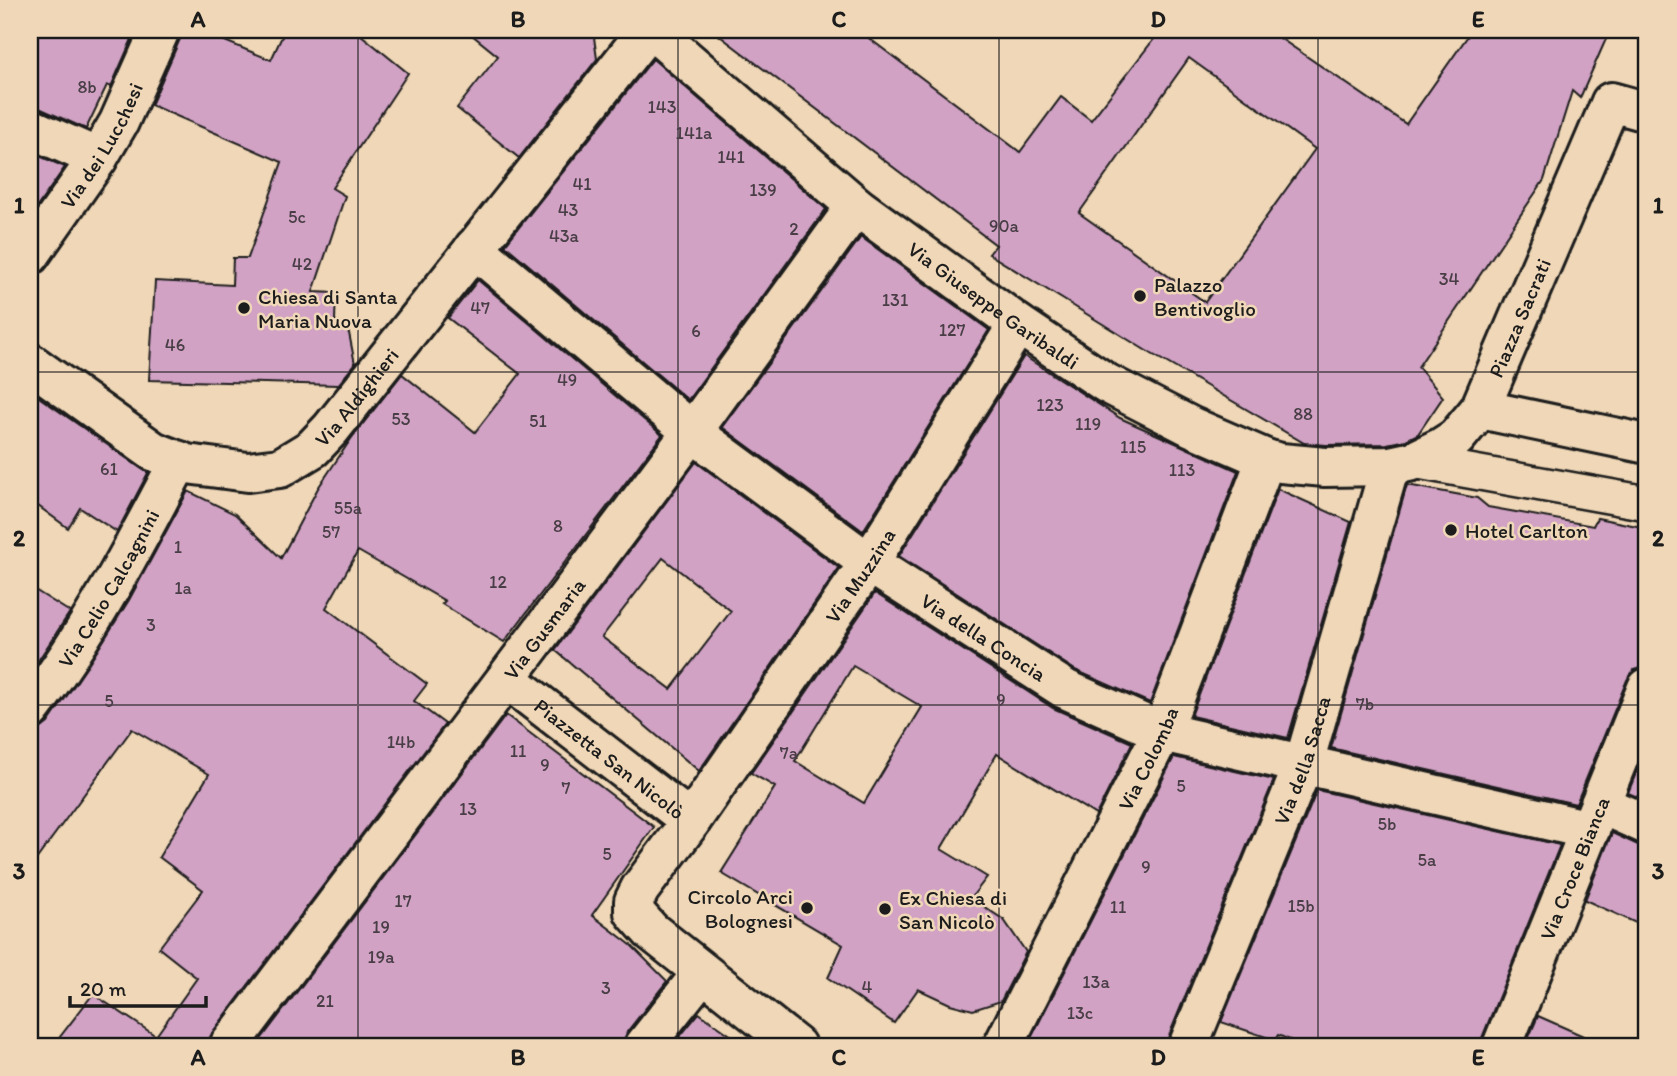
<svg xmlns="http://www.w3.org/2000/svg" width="1677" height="1076" viewBox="0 0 1677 1076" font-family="Itim,sans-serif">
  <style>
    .building { fill: #d1a2c4; stroke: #1c1c1c; stroke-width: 2; fill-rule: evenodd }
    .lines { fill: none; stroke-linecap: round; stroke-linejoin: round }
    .pedestrian-casing { stroke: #1c1c1c; stroke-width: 38 }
    .minor-casing { stroke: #1c1c1c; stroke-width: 44 }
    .pedestrian { stroke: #efd7b7; stroke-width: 33 }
    .minor { stroke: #efd7b7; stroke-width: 38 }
    .grid { fill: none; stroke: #1c1c1c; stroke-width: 2; stroke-opacity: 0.55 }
    .poi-dot { fill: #1c1c1c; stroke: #efd7b7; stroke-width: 2.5 }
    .labels { text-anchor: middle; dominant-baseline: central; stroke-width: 5; stroke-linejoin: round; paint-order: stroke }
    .number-label { font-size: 18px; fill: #493e46 }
    .street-label { font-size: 21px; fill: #1c1c1c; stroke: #efd7b7 }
    .poi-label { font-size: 21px; fill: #1c1c1c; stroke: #efd7b7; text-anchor: start }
    .neatline { fill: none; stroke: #1c1c1c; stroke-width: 2.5 }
    .grid-label { font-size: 23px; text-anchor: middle; font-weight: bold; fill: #1c1c1c }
  </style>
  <rect width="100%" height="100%" fill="#efd7b7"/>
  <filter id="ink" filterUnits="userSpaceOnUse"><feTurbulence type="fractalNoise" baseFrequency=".0143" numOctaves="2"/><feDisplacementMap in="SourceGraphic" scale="14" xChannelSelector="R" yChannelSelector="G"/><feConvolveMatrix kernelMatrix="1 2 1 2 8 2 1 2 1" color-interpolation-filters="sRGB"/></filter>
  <g filter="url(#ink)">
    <!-- building -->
    <g class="building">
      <polygon points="30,30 136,30 111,87 107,85 86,129 39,108 30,106"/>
      <polygon points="182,30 198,30 271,60 285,30 355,30 408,73 332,188 345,196 313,292 336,293 335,320 349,333 355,364 338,385 149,380 155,281 232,285 233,258 248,258 282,162 151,105 180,39"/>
      <polygon points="466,30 593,30 597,59 519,158 457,108 498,56"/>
      <path d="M712,30H858L1020,152L1061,97L1091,120L1157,35L1149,30H1268L1406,124L1472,30H1610L1580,98L1572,91L1544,180L1418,367L1443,397L1418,434L1406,440L1387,444L1326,445L1304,443L1145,350L989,254L996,245ZM1189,58L1315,149L1205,302L1079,213Z"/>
      <polygon points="653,59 826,209 688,400 505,245"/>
      <polygon points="30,152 65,167 30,217"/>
      <polygon points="861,237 989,330 863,531 722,427"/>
      <polygon points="478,280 662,435 504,642 442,604 445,601 358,551 326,608 427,684 414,701 445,724 212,1033 208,1046 53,1046 93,994 156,1036 197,978 159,948 203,890 159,857 209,774 132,729 30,868 30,732 39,730 48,723 90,662 129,600 188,491 235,514 281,558 318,488 351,439 402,374 475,432 520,374 448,318"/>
      <polygon points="1024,356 1120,418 1238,471 1150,703 1075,670 899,556"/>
      <polygon points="30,391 148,473 117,532 80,508 68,528 30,500"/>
      <path d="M696,462L839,568L699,771L555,650ZM663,558L731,611L671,689L602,637Z"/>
      <polygon points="1407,485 1477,498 1488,507 1593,526 1597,518 1647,528 1647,667 1634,670 1627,680 1576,804 1331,748"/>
      <polygon points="1278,489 1351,522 1288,738 1191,716"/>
      <polygon points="30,587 70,612 30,673"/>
      <path d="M875,593L1053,708L1132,743L1096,815L997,754L941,849L987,877L971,898L1004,920L1026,952L1001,1001L973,1010L950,1004L918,989L894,1023L828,978L843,945L721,873L775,787L751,773ZM853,666L922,707L864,803L795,761Z"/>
      <polygon points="506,715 654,827 592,915 631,945 667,981 627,1032 623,1046 256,1046"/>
      <polygon points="1647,746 1647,801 1628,793"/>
      <polygon points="1174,757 1274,780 1168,1038 1167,1046 1027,1046"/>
      <polygon points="1317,790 1560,845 1482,1038 1481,1046 1304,1046 1278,1035 1275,1040 1221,1022"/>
      <polygon points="1612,833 1638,845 1647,847 1647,928 1585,900"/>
      <polygon points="699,1013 746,1046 672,1046"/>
      <polygon points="1538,1016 1606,1046 1525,1046"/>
    </g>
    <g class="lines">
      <defs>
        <polyline id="pedestrian" points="1413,461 1647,503"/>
        <g id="minor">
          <path id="s1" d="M652,30L856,206L1018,324L1106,383L1192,427L1266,459L1281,463L1325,467L1390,466L1413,461L1442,447L1456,438L1480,409L1611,102L1647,112"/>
          <polyline points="30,128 98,158"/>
          <path id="s2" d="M474,248L692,432L869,563L1065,689L1162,732L1590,830"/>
          <path id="s3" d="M30,255L98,158L119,122L160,30"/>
          <path id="s4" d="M30,363L153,451L187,464L248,472L280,468L313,448L331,429L648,30"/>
          <polyline points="1480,409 1647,444"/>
          <path id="s5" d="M507,679L691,821"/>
          <path id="s6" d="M30,710C89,633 134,547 179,461"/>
          <polyline points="1600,804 1647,825"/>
          <path id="s7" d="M229,1046L692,432L856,206"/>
          <polyline points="644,1046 702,973"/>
          <path id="s8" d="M796,1046L651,931L634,912V901L640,889L691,821L869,563L1018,324"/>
          <path id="s9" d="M1003,1046L1162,732L1266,459"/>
          <path id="s10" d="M1188,1046L1303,766L1390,466"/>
          <path id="s11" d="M1502,1046L1647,688"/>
        </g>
      </defs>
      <!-- pedestrian casing -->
      <use href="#pedestrian" class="pedestrian-casing"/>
      <!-- minor casing -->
      <use href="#minor" class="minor-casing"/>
      <!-- pedestrian -->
      <use href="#pedestrian" class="pedestrian"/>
      <!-- minor -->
      <use href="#minor" class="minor"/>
    </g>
  </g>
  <!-- grid -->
  <path class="grid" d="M358,30V1046M678,30V1046M999,30V1046M1318,30V1046M30,372H1647M30,705H1647"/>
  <!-- markers -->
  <g class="poi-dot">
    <circle cx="1140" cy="296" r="7"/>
    <circle cx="244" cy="308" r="7"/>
    <circle cx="1451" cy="530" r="7"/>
    <circle cx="807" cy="908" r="7"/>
    <circle cx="885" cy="909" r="7"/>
  </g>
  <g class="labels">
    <!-- number labels -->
    <g class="number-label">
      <text x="87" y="87">8b</text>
      <text x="662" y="107">143</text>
      <text x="694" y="133">141a</text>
      <text x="731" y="157">141</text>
      <text x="582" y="184">41</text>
      <text x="763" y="190">139</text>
      <text x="568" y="210">43</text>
      <text x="297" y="217">5c</text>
      <text x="1004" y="226">90a</text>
      <text x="794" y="229">2</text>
      <text x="564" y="236">43a</text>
      <text x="302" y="264">42</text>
      <text x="1449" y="279">34</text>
      <text x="895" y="300">131</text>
      <text x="480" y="308">47</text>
      <text x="952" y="330">127</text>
      <text x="696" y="331">6</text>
      <text x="175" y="345">46</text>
      <text x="567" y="380">49</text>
      <text x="1050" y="405">123</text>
      <text x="1303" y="414">88</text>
      <text x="401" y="419">53</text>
      <text x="538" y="421">51</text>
      <text x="1088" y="424">119</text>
      <text x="1133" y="447">115</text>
      <text x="109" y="469">61</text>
      <text x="1182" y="470">113</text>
      <text x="348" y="508">55a</text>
      <text x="558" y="526">8</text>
      <text x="331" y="532">57</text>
      <text x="178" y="547">1</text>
      <text x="498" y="582">12</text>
      <text x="183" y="588">1a</text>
      <text x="151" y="625">3</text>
      <text x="1001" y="700">9</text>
      <text x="109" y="701">5</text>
      <text x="1365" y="704">7b</text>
      <text x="401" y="742">14b</text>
      <text x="518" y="751">11</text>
      <text x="789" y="753">7a</text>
      <text x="545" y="765">9</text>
      <text x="1181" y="786">5</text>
      <text x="566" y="788">7</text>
      <text x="468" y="809">13</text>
      <text x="1387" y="824">5b</text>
      <text x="607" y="854">5</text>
      <text x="1427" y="860">5a</text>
      <text x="1146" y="867">9</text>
      <text x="403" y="901">17</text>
      <text x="1301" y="906">15b</text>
      <text x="1118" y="907">11</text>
      <text x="381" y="927">19</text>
      <text x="381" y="957">19a</text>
      <text x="1096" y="982">13a</text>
      <text x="867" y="987">4</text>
      <text x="606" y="988">3</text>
      <text x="325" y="1001">21</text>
      <text x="1080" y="1013">13c</text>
    </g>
    <!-- street labels -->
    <g class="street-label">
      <text stroke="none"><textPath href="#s3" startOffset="131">Via dei Lucchesi</textPath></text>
      <text stroke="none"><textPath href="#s1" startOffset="439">Via Giuseppe Garibaldi</textPath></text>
      <text stroke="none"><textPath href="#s1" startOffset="1087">Piazza Sacrati</textPath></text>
      <text stroke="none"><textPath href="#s4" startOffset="387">Via Aldighieri</textPath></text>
      <text stroke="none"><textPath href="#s8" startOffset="618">Via Muzzina</textPath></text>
      <text stroke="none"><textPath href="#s6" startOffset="145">Via Celio Calcagnini</textPath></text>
      <text stroke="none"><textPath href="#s7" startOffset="523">Via Gusmaria</textPath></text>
      <text stroke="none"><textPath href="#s2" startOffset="642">Via della Concia</textPath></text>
      <text stroke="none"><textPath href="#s5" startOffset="130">Piazzetta San Nicolò</textPath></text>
      <text stroke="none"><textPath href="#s9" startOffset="322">Via Colomba</textPath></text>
      <text stroke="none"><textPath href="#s10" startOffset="308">Via della Sacca</textPath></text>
      <text stroke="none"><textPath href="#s11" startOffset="192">Via Croce Bianca</textPath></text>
    </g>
    <!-- poi labels -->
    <g class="poi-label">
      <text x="1154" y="284">Palazzo<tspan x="1154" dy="24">Bentivoglio</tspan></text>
      <text x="258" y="296">Chiesa di Santa<tspan x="258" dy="24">Maria Nuova</tspan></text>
      <text x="1465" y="530">Hotel Carlton</text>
      <text x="793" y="896" text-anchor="end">Circolo Arci<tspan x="793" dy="24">Bolognesi</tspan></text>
      <text x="899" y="897">Ex Chiesa di<tspan x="899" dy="24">San Nicolò</tspan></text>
    </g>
  </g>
  <!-- margin -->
  <rect width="1677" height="1076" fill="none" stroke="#efd7b7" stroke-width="77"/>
  <!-- scale -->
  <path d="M70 996v10h136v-10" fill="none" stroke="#1c1c1c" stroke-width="3.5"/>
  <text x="80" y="996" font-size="21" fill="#1c1c1c" stroke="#efd7b7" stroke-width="5" paint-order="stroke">20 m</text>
  <rect x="38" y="38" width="1600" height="1000" class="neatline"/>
  <g class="grid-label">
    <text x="198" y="27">A</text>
    <text x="518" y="27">B</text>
    <text x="839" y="27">C</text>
    <text x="1158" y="27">D</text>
    <text x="1478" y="27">E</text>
    <text x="19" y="213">1</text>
    <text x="1658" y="213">1</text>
    <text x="19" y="546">2</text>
    <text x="1658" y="546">2</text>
    <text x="19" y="879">3</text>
    <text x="1658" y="879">3</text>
    <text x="198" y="1065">A</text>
    <text x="518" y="1065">B</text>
    <text x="839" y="1065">C</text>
    <text x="1158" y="1065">D</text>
    <text x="1478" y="1065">E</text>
  </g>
</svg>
